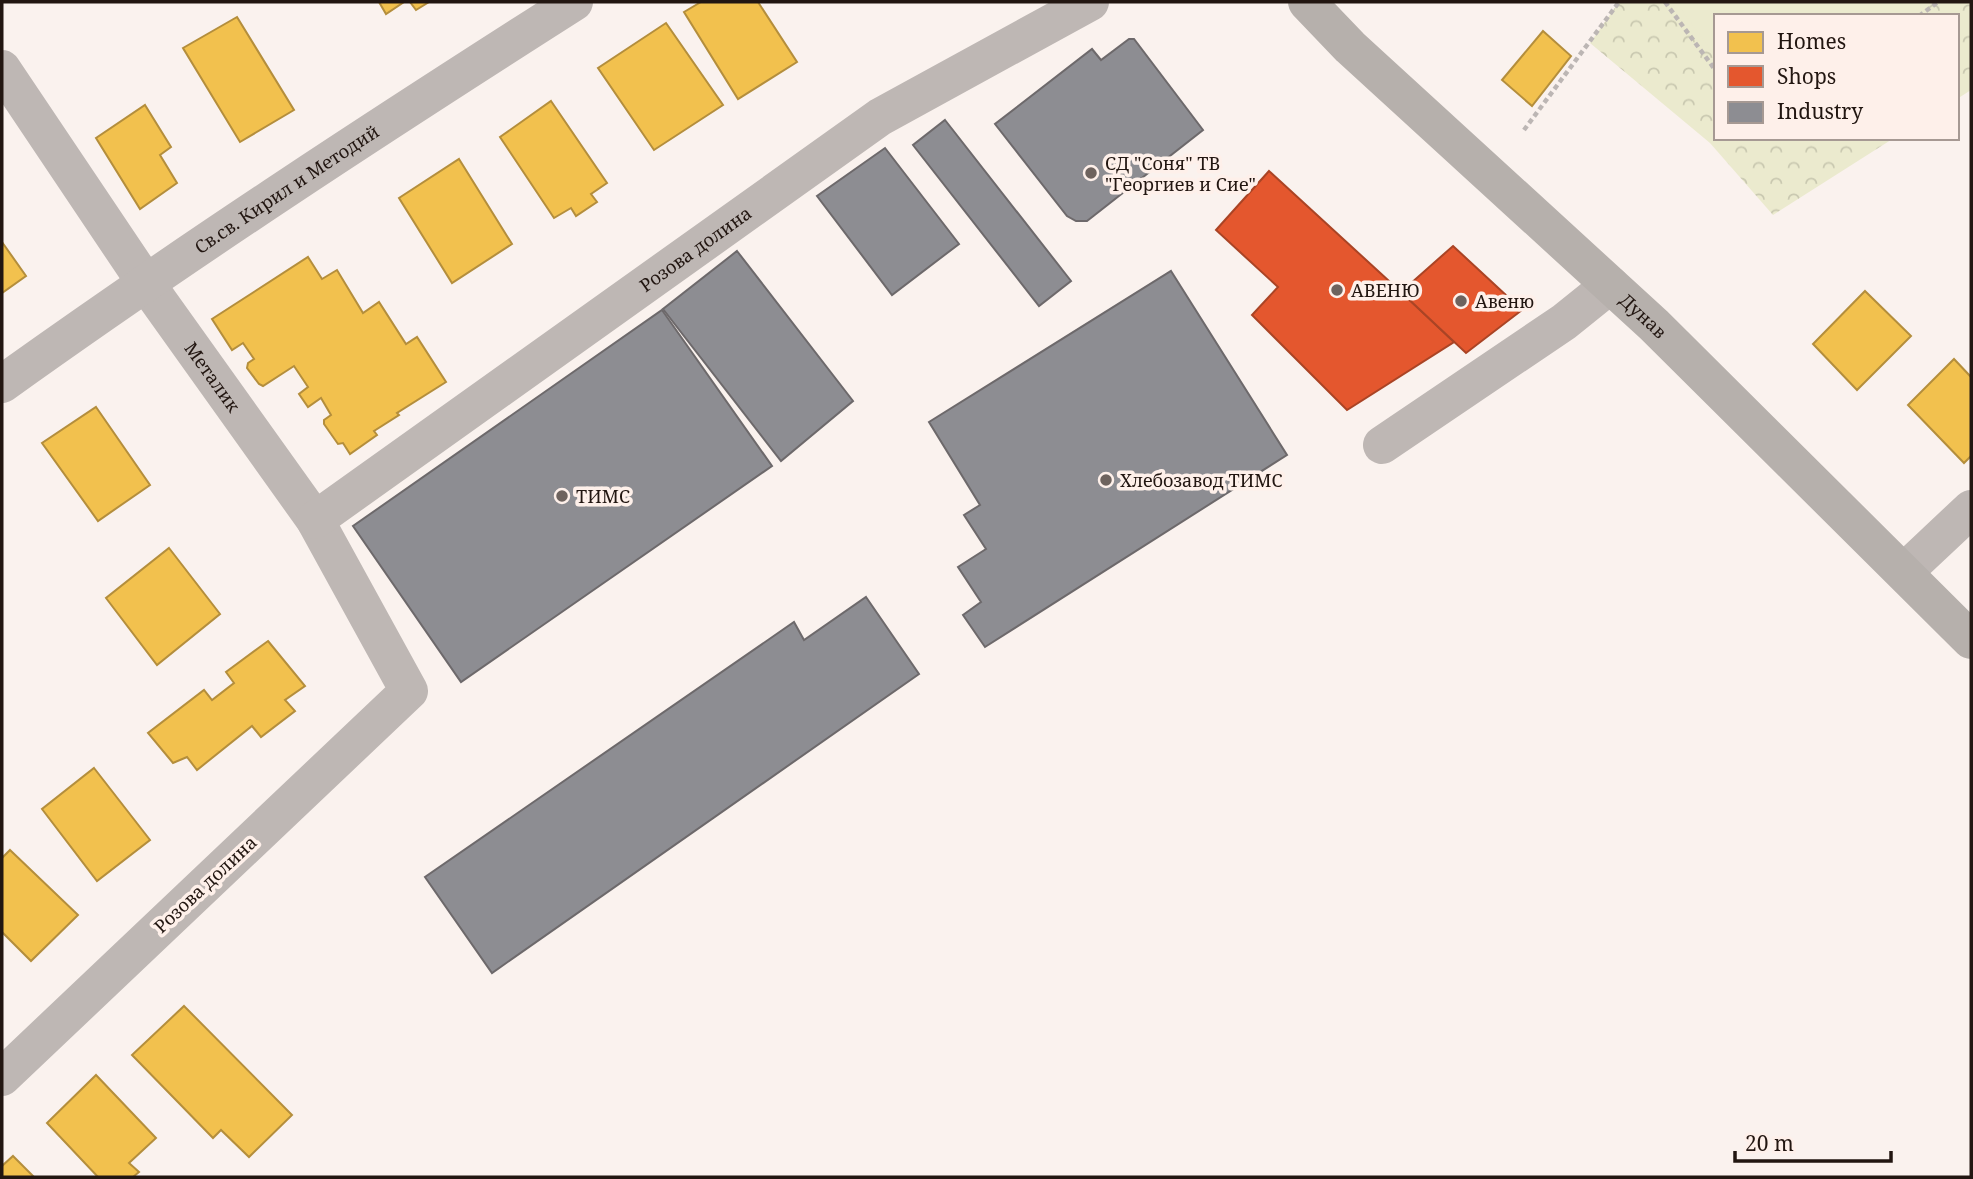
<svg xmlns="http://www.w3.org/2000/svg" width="1973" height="1179" viewBox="0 0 1973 1179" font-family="'Noto Serif',serif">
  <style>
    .park { fill: url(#park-crowns) }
    .pitch { fill: #ebeace }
    .homes { fill: #f2c14e; stroke: #b48e3c; stroke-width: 2 }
    .shops { fill: #e4572e; stroke: #aa4425; stroke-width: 2 }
    .industry { fill: #8d8d92; stroke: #6d696b; stroke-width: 2 }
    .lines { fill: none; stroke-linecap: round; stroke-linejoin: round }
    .path { stroke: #bcb6b4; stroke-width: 4.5; stroke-dasharray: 5 3.5; stroke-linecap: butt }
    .minor { stroke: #beb7b4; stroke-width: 38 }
    .major { stroke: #b6b0ac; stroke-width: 38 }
    .poi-dot { fill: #6e635e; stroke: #fef0ea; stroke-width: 2.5 }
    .labels { text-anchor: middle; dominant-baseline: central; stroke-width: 7; stroke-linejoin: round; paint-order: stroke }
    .poi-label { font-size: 18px; fill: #221611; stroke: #fef0ea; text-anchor: start }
    .street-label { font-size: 18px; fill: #221611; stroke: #fef0ea }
  </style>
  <defs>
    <pattern id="park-crowns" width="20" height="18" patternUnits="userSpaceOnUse" patternTransform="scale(1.75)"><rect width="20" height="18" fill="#ebeace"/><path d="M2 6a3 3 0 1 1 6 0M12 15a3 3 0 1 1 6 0" fill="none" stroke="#c9c8b0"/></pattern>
  </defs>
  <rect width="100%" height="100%" fill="#faf2ee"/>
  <!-- park -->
  <polygon class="park" points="1619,2 1971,2 1971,90 1957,99 1957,16 1716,16 1716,138 1894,138 1773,215 1710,143 1590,43"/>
  <!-- pitch -->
  <polygon class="pitch" points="1676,2 1926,2 1907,16 1716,16 1716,57"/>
  <!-- homes -->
  <g class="homes">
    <polygon points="379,2 404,2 386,14"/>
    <polygon points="410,2 429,2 416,10"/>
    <polygon points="701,2 758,2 797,62 738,99 684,12"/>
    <polygon points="237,17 294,110 240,142 183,48"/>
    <polygon points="666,23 723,105 654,150 598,68"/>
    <polygon points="1543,31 1571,56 1532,106 1502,80"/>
    <polygon points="551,101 607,183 591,194 597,202 576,216 571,208 554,218 500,137"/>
    <polygon points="145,105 171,147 160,155 177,183 140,209 96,138"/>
    <polygon points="459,159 512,244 452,283 399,198"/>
    <polygon points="2,242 26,276 2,293"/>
    <polygon points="308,257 322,279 337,270 363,313 379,302 406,344 417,337 446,382 397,413 399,415 374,431 377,435 350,454 343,443 338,444 324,424 324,420 331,415 321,398 308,407 299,394 308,387 294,366 263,386 259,384 247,368 248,363 254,359 243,343 232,350 212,319"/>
    <polygon points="1865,291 1911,336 1857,390 1813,344"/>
    <polygon points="1954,359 1971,377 1971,456 1964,463 1908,405"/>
    <polygon points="96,407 150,485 98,521 42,443"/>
    <polygon points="169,548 220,614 157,665 106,598"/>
    <polygon points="268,641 305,686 285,700 295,711 261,737 252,726 197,770 187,757 173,763 148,733 204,690 212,700 234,683 226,672"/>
    <polygon points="94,768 150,840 97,881 42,809"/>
    <polygon points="10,850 78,915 31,961 2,932 2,858"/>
    <polygon points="184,1006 292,1115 249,1157 221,1130 213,1138 132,1055"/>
    <polygon points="96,1075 156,1138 129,1163 139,1172 133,1177 98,1177 47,1123"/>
    <polygon points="13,1156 34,1177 2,1177 2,1166"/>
  </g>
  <!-- shops -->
  <g class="shops">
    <polygon points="1269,171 1401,292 1454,342 1347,410 1252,315 1278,287 1216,230"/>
    <polygon points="1453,246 1522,310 1466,353 1401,292"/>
  </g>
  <!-- industry -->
  <g class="industry">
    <polygon points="1129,39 1134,39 1203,130 1087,221 1076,221 1067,216 995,124 1092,49 1101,60"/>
    <polygon points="945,120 1071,281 1039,306 913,145"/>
    <polygon points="885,148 959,244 892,295 817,196"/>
    <polygon points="737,251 853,401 781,461 663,309"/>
    <polygon points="1171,271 1287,455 985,647 963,615 981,602 958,567 986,549 964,515 980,505 929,422"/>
    <polygon points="662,310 772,466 461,682 353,526"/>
    <polygon points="866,597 919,674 492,973 425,877 794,622 804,640"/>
  </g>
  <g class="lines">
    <!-- path -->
    <g class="path">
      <polyline points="1665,2 1716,71"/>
      <polyline points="1919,16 1938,2"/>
      <polyline points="1524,130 1619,2"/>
    </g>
    <!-- minor -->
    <g class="minor">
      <path id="s1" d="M2,69L145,282L315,520L409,691L2,1077"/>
      <path id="s2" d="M2,384C189,250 381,125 574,2"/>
      <polyline points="1382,445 1564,322 1610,285"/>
      <path id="s3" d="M315,520L880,117L1090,2"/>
      <polyline points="1904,572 1971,509"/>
    </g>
    <!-- major -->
    <path class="major" id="s4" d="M1307,2L1350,47L1654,325L1971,640"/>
  </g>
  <!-- markers -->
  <g class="poi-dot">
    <circle cx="1091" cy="173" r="7"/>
    <circle cx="1337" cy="290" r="7"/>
    <circle cx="1461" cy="301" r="7"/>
    <circle cx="1106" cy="480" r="7"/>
    <circle cx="562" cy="496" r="7"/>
  </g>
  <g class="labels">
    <!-- poi labels -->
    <g class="poi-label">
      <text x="1105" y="163">СД "Соня" ТВ<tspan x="1105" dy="21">"Георгиев и Сие"</tspan></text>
      <text x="1351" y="290">АВЕНЮ</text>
      <text x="1475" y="301">Авеню</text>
      <text x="1120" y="480">Хлебозавод ТИМС</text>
      <text x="576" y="496">ТИМС</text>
    </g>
    <!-- street labels -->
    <g class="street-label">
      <text stroke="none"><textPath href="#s2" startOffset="345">Св.св. Кирил и Методий</textPath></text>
      <text stroke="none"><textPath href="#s3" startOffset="467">Розова долина</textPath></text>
      <text stroke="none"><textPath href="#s4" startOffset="460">Дунав</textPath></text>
      <text stroke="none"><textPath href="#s1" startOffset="373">Металик</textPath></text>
      <text transform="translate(205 884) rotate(-43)">Розова долина</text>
    </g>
  </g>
  <!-- border -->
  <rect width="1973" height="1179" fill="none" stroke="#221611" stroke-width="7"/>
  <!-- legend -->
  <rect x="1714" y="14" width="245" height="126" fill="#fef0ea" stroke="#a69993" stroke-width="2"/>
  <rect x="1728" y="32" width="35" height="21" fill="#f2c14e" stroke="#a69993" stroke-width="2"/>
  <text x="1777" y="49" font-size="21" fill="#221611">Homes</text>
  <rect x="1728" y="66" width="35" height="21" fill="#e4572e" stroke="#a69993" stroke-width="2"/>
  <text x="1777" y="84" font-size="21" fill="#221611">Shops</text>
  <rect x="1728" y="102" width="35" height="21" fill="#8d8d92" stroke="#a69993" stroke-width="2"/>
  <text x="1777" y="119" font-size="21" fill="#221611">Industry</text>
  <!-- scale -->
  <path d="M1735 1151v10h156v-10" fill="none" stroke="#221611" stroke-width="3.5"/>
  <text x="1745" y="1151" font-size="21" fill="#221611" stroke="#fef0ea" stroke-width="5" paint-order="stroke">20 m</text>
</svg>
